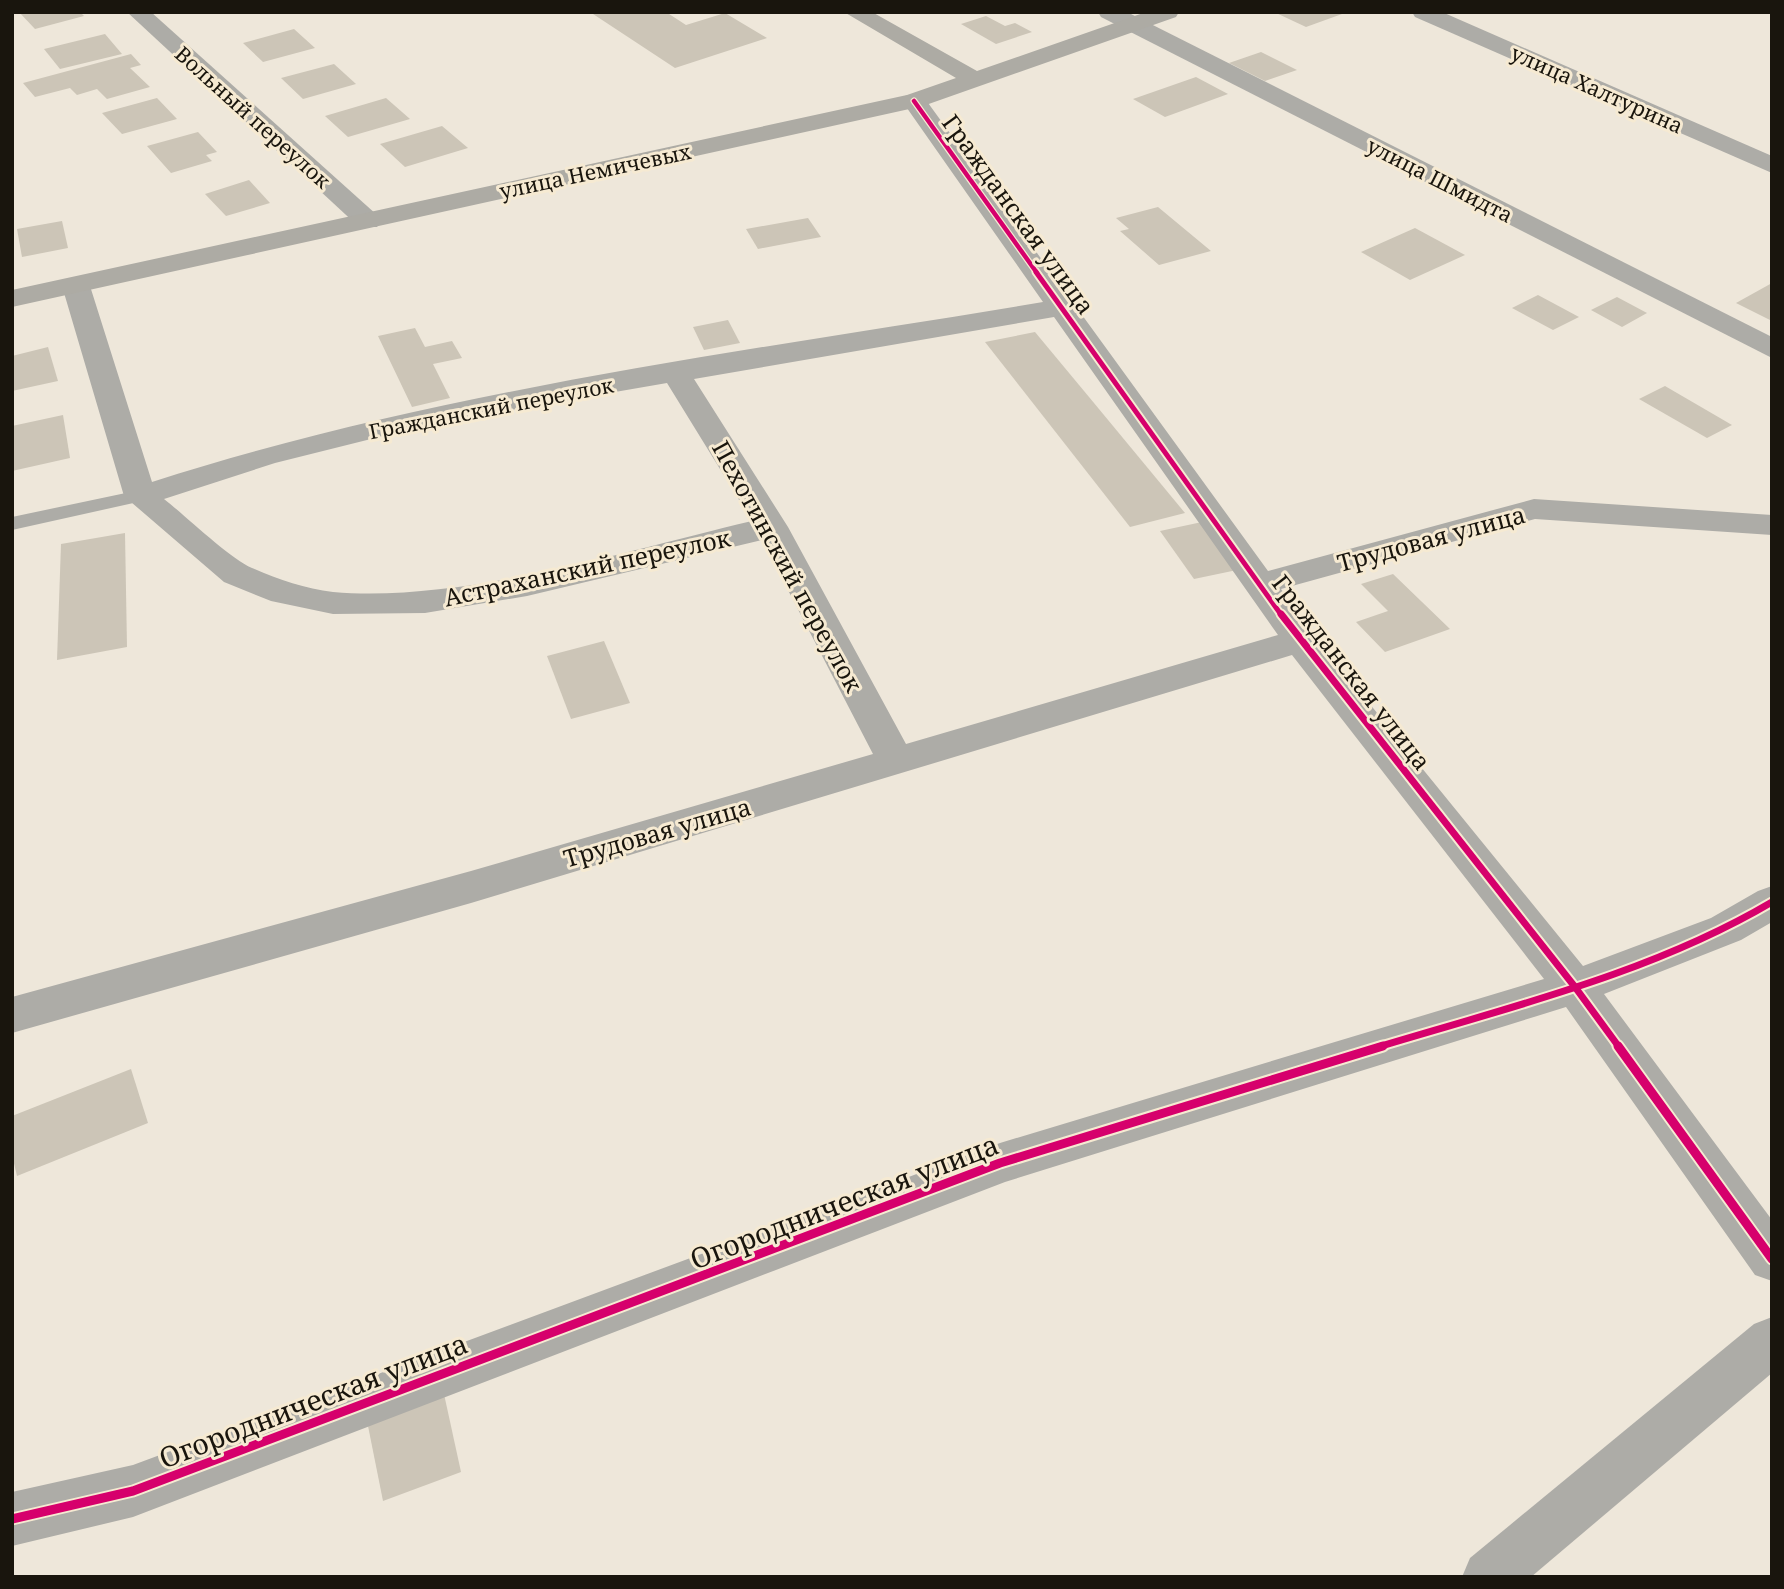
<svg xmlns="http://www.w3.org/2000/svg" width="1784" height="1589" viewBox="0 0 1784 1589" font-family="'Noto Serif',serif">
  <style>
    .building { fill: #ccc5b7 }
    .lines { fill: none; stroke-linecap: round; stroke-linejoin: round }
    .lane { fill: #adaca7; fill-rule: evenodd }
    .street { fill: #adaca7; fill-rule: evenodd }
    .secondary { fill: #adaba4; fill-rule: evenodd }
    .cycleway-far3-casing { stroke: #f6ead2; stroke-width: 7 }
    .cycleway-far2-casing { stroke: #f6ead2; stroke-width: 9 }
    .cycleway-far1-casing { stroke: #f6ead2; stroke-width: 11 }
    .cycleway-casing { stroke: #f6ead2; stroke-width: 13 }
    .cycleway-far3 { stroke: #d6006c; stroke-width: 4.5 }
    .cycleway-far2 { stroke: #d6006c; stroke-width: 5 }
    .cycleway-far1 { stroke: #d6006c; stroke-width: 7 }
    .cycleway { stroke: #d6006c; stroke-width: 9 }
    .labels { text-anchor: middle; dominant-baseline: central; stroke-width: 6; stroke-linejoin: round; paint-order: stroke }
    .far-street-label { font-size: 21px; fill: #19150d; stroke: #f6ead2 }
    .street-label { font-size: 24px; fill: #19150d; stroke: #f6ead2 }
    .near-street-label { font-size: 28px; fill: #19150d; stroke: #f6ead2 }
  </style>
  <rect width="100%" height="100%" fill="#eee7da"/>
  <!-- building -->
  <g class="building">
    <polygon points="19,12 80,12 84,16 35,29"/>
    <polygon points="590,12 666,12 686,25 725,13 767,38 675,68"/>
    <polygon points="1274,12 1339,12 1342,14 1306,27"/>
    <polygon points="986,16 1005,26 1015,23 1032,32 996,44 961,24"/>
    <polygon points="294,29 315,48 263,62 243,43"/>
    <polygon points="105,34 122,54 60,69 44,49"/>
    <polygon points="1261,52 1297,70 1265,81 1229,63"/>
    <polygon points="131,54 141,65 130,68 150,87 107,99 97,89 77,95 70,88 35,97 23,83"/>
    <polygon points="334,64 356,84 303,99 281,78"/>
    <polygon points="1196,77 1228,94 1165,117 1133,99"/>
    <polygon points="157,98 177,119 122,134 102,113"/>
    <polygon points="386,98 410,119 348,137 325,116"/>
    <polygon points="442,126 468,148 405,167 380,144"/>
    <polygon points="198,132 217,152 206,155 212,161 171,173 147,146"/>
    <polygon points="249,180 270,203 226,216 205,194"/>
    <polygon points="1158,207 1211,251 1159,265 1120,231 1129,229 1116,218"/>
    <polygon points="808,218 821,237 758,249 746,229"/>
    <polygon points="62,221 68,248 22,257 17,229"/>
    <polygon points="1415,228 1465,255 1410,280 1361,252"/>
    <polygon points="1772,283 1772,321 1736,303"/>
    <polygon points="1538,295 1579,317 1553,330 1512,308"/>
    <polygon points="1617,297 1647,313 1622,327 1591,310"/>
    <polygon points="728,320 740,343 704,350 693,327"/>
    <polygon points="415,328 425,347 452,341 462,358 433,364 450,398 412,407 378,336"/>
    <polygon points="1035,332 1094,403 1185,513 1130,527 985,342"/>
    <polygon points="48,347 58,381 12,391 12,356"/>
    <polygon points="1665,386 1732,425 1707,438 1639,399"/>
    <polygon points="63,415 70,458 12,471 12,426"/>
    <polygon points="1202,522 1237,570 1194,579 1160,531"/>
    <polygon points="125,533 127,647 57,660 61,544"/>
    <polygon points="1393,574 1450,629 1385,652 1356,622 1388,611 1361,584"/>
    <polygon points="604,641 630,703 571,719 547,656"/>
    <polygon points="131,1069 148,1123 17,1176 12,1155 12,1116"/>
    <polygon points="444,1394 461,1472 383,1501 367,1421"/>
  </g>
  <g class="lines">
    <!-- lane -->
    <polygon class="lane" points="140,490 150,496 147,500 12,530 12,517"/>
    <!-- street -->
    <g class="street">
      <polygon points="127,12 151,12 377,215 381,221 377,227 359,227"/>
      <polygon points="1098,12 1127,12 1772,337 1772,358 1101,17"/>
      <polygon points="1412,12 1442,12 1772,156 1772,173 1415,17"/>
      <path d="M914,94L923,96L1268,571L1534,499L1772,515V535L1535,519L1281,589L1312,633L1583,966L1711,918L1758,891L1772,886V922L1741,940L1604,994L1772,1220V1281L1755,1275L1566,1007L1005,1182L133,1517L12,1546V1492L133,1465L1000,1143L1544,979L1292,655L471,903L12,1033V997L471,871L873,754L762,540L527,596L425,613L333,614L271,601L224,582L124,496L62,286L66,280L76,278L86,280L90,286L152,482C441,389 744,352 1043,302L902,101L905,96ZM1054,317L1278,635L906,744L788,527L694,379ZM667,383L752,521C625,551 462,603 333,592C305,589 277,579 252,568C229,558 186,516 164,499L275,463L435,423Z"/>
      <polygon points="1772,1317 1772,1373 1531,1577 1462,1577 1470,1558 1754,1324"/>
    </g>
    <!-- secondary -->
    <polygon class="secondary" points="844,12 872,12 977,71 1146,12 1179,12 1176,17 923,106 12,307 12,290 907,95 956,78"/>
    <defs>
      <polyline id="cycleway-far3" points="914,101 1037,273"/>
      <polyline id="cycleway-far2" points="1036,272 1282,616"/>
      <g id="cycleway-far1">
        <polyline points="1281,614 1575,987 1619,1047"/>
        <path d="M1378,1047C1510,1007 1652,973 1772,902"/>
      </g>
      <g id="cycleway">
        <polyline points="1618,1046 1772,1259"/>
        <polyline points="12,1519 133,1491 1000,1163 1383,1046"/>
      </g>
    </defs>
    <!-- cycleway-far3 casing -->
    <use href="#cycleway-far3" class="cycleway-far3-casing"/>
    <!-- cycleway-far2 casing -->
    <use href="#cycleway-far2" class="cycleway-far2-casing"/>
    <!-- cycleway-far1 casing -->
    <use href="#cycleway-far1" class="cycleway-far1-casing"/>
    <!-- cycleway casing -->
    <use href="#cycleway" class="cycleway-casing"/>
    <!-- cycleway-far3 -->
    <use href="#cycleway-far3" class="cycleway-far3"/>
    <!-- cycleway-far2 -->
    <use href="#cycleway-far2" class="cycleway-far2"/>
    <!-- cycleway-far1 -->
    <use href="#cycleway-far1" class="cycleway-far1"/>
    <!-- cycleway -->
    <use href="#cycleway" class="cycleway"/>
  </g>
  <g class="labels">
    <!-- far-street labels -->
    <g class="far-street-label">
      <text transform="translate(1597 89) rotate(24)">улица Халтурина</text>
      <text transform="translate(253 117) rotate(42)">Вольный переулок</text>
      <text transform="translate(595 171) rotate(-12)">улица Немичевых</text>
      <text transform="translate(1440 180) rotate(27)">улица Шмидта</text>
      <text transform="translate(491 408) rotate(-11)">Гражданский переулок</text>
    </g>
    <!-- street labels -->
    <g class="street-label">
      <text transform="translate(1019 214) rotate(54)">Гражданская улица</text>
      <text transform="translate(1431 538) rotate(-15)">Трудовая улица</text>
      <text transform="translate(788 566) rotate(61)">Пехотинский переулок</text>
      <text transform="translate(587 567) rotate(-12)">Астраханский переулок</text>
      <text transform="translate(1352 672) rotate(52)">Гражданская улица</text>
      <text transform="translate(657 832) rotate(-16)">Трудовая улица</text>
    </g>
    <!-- near-street labels -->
    <g class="near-street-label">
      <text transform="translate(844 1201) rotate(-21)">Огородническая улица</text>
      <text transform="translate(313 1400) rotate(-21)">Огородническая улица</text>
    </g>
  </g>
  <!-- border -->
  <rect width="1784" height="1589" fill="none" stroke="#19150d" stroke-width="28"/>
</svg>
